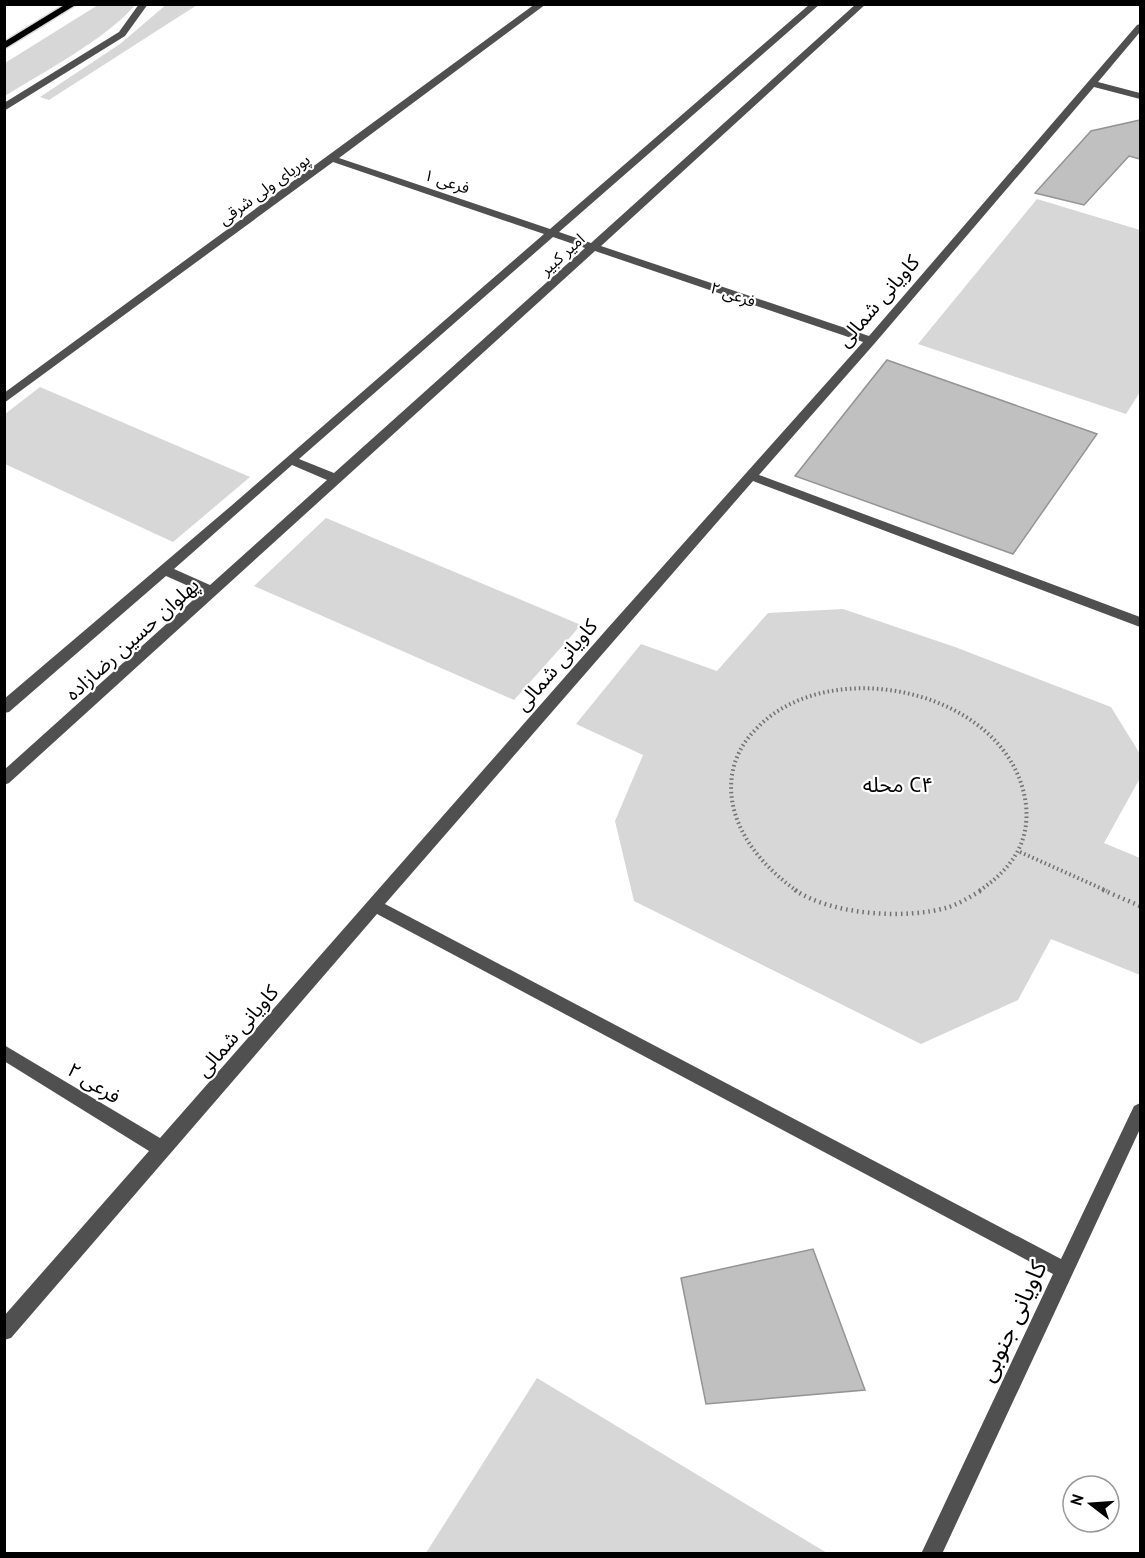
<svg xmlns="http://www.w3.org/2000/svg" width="1145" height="1558" viewBox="0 0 1145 1558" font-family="'PT Sans','Noto Sans Arabic',sans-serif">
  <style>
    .green { fill: #d7d7d7 }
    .building { fill: #c0c0c0; stroke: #949494; stroke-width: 1.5 }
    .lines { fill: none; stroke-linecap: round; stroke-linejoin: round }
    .major-casing { stroke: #dbdbdb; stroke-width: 3 }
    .path-far1 { stroke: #727272; stroke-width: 4; stroke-dasharray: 1.5 3; stroke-linecap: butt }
    .path { stroke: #727272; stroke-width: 4.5; stroke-dasharray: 1.5 4; stroke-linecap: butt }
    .minor { fill: #505050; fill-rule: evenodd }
    .major { fill: #000; fill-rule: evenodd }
    .labels { text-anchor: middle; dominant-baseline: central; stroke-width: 4.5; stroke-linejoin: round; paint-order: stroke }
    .far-street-label { font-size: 16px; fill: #000; stroke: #fff }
    .street-label { font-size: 20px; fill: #000; stroke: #fff }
    .neighbourhood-label { font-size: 21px; fill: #000; stroke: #fff }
    .near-street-label { font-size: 24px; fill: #000; stroke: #fff }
  </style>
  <rect width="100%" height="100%" fill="#fff"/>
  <!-- green -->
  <g class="green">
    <polygon points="167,4 197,5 49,100 40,97 120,44"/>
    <path d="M98,5H135C109,37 42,73 5,96V63Z"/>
    <polygon points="1037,199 1140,230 1140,392 1126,414 918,344"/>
    <polygon points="40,387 250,477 173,542 5,464 5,414"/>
    <polygon points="326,518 581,625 514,700 254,586"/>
    <polygon points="843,609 955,647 1111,707 1140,754 1140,778 1104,843 1140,858 1140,975 1051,939 1018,1000 921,1044 634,901 615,821 643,755 576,724 641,644 717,671 768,613"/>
    <polygon points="537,1378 827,1553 426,1553"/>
  </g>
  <!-- building -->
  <g class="building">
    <polygon points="1140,120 1140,159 1129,156 1084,205 1035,193 1091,131"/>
    <polygon points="887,360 1097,434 1013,554 795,476"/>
    <polygon points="813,1249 865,1390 706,1404 681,1278"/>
  </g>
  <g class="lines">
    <defs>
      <polygon id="major" points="66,4 77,4 4,49 4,42"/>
    </defs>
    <!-- major casing -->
    <use href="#major" class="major-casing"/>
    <!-- path-far1 -->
    <g class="path-far1">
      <polyline points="1020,852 1107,891"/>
      <path d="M797,891C760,865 725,823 732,775C735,756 744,741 757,728C831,651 1012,691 1026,805C1030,844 1010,870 979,891"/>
    </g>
    <!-- path -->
    <g class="path">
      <path d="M795,890C831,915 907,920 949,907C961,903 971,896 982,890"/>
      <polyline points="1103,890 1140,906"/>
    </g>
    <!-- minor -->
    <g class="minor">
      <polygon points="139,4 148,4 125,36 4,111 4,103 119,32"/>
      <path d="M535,4H546L339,158L550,229L810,4H820L559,232L591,243L856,4H866L601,246L869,336L1137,25L1140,24V32L1098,82L1140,93V99L1094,87L875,343L759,475L1140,617V627L753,481L385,904L1061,1259L1134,1106L1140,1103V1129L942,1554H921L1053,1274L377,914L11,1338L4,1340V1316L149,1151L4,1061V1045L160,1138L607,629L863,342L595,251L9,783L4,785V770L202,592L166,576L9,712L4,713V699L231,506L544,234L333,162L4,403V393ZM553,237L585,248L334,473L299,459ZM292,465L327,480L210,585L174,569Z"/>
    </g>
    <!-- major -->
    <use href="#major" class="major"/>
  </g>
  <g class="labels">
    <!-- far-street labels -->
    <g class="far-street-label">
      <text transform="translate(447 181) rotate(18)">فرعی ۱</text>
      <text transform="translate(264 189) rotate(-36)">پوریای ولی شرقی</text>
      <text transform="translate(562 254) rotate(-42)">امیر کبیر</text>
      <text transform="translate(733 294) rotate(19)">فرعی ۲</text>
    </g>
    <!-- street labels -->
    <g class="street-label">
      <text transform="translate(878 301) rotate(-49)">کاویانی شمالی</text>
      <text transform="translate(132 639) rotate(-42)">پهلوان حسین رضازاده</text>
      <text transform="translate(556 665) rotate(-49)">کاویانی شمالی</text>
      <text transform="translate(237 1031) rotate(-49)">کاویانی شمالی</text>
      <text transform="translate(94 1083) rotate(32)">فرعی ۲</text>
    </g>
    <!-- neighbourhood labels -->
    <g class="neighbourhood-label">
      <text x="898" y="784">محله C۴</text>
    </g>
    <!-- near-street labels -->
    <g class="near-street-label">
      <text transform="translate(1012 1321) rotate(-65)">کاویانی جنوبی</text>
    </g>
  </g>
  <!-- border -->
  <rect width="1145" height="1558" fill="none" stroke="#000000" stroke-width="12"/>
  <!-- north arrow -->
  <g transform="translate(1091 1504) rotate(287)"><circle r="28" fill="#ffffff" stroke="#999999" stroke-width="1.5"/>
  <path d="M0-4.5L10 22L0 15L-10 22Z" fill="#000000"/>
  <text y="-9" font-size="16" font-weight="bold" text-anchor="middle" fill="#000000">N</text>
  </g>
</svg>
